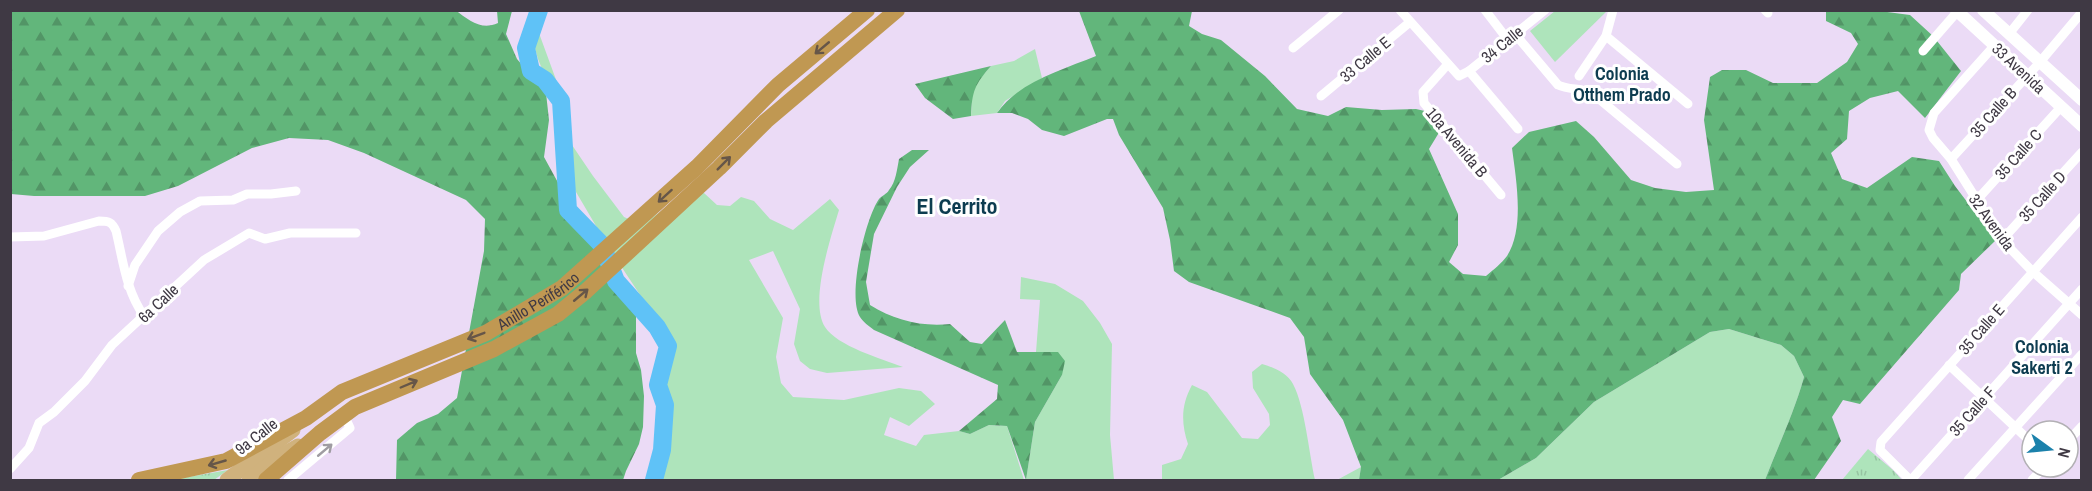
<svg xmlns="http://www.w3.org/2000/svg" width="2092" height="491" viewBox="0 0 2092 491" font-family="'Archivo Narrow',sans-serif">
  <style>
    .grass { fill: #aee4bb }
    .forest { fill: url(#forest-firs) }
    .park { fill: url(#park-tufts) }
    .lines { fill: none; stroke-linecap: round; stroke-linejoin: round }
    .river { stroke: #5fc2f7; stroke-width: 18 }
    .minor { stroke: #fff; stroke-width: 9 }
    .tertiary { stroke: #fff; stroke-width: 12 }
    .primary { stroke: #d0b27d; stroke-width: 15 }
    .trunk { stroke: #c09852; stroke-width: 16 }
    .oneway { stroke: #665648 }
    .oneway2 { stroke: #9f9ca2 }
    .labels { text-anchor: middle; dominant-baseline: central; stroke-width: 6; stroke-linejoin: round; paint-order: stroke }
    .street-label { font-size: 16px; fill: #3f3944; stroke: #fff }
    .neighbourhood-label { font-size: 18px; font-weight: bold; fill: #0d3c50; stroke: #fff }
    .district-label { font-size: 22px; font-weight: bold; fill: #0d3c50; stroke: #fff }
  </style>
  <defs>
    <pattern id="forest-firs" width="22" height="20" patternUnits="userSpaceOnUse" patternTransform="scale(1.5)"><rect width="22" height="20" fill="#62b67b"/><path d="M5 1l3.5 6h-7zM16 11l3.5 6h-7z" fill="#529566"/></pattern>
    <pattern id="park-tufts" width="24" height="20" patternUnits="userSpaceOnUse" patternTransform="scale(1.5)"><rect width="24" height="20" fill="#aee4bb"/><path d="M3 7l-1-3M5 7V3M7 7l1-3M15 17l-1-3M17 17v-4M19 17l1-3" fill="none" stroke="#97c4a2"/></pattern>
  </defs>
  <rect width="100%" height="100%" fill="#ebdbf6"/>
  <!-- grass -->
  <g class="grass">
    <polygon points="1555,11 1607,10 1607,11 1555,62 1530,31"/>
    <path d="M532,14L566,107L572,145L593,176L624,217L638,223L650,219L690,191L704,193L717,205L730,206L741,197L754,201L770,219L793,230L830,199L839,210C831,237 809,302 825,327C837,346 882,359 903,367L827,373L810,369L800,361L794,344L800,309L773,251L749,260L783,318L776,357L781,383L793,397L844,400L899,388L921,391L935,404L909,426L890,417L884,435L916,446L924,435L959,431L970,434L989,425L1007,426L1024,480H651L650,471L667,406L666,341L660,325L609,248L576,192L561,157L556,103L538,59L532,38Z"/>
    <polygon points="1035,49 1042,78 1005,101 997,113 971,116 972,97 976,83 991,66 1014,61"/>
    <polygon points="1021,277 1055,284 1083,301 1100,323 1112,344 1110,435 1114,480 1026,480 1035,422 1062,375 1057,352 1036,352 1040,300 1020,299"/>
    <path d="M1729,329L1781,345L1794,356L1804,377C1794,413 1778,446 1765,480H1498L1536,458L1594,402L1710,332Z"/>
    <path d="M1262,364C1273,367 1287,373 1293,384C1305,407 1309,453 1315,480H1162V465L1181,459L1188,444C1181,423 1181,405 1192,385L1207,392L1242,438L1258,439L1270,425L1269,414L1253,388L1252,372Z"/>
    <polygon points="1361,467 1359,480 1337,480"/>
  </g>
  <!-- forest -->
  <g class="forest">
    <path d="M455,10C469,20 481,31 498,23L497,11H512L506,34L517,59L546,93L549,120L544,157L603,265L636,310V353L641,370L644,396L643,427L639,444L626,471L623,480H396L397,440L417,423L438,414L457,398L484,251L485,219L466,200L364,153L328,140L289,138L252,148L178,186L145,196H34L11,194L10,11Z"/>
    <path d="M1872,10L1910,15L1933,36L1961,71L1925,118L1898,91L1870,98L1849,111L1847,139L1831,153L1842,179L1867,188L1912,157L1939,161L1955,186L1996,240L1961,274L1959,290L1860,404L1843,400L1832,417L1841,441L1814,480H1765C1778,446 1794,413 1804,377L1794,356L1781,345L1729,329L1710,332L1594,402L1536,458L1498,480H1359L1361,467L1343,420L1310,374L1304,337L1290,318L1189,282L1174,271L1170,240L1163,208L1119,135L1113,119H1107L1064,136L1042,130L1028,119L1012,113H997C1018,82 1062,70 1096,56L1079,11H1192L1189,26L1202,34L1221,40L1265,76L1297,109L1328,116L1346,107L1382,110L1416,109L1438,114L1443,126L1429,149L1458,214V245L1449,262L1463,274L1486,276C1493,270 1502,263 1507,256C1525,228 1516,179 1512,148L1529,132L1576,121L1594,137L1631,180L1655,188L1686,192L1714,190L1704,120L1710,77L1722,70H1746L1773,83H1817L1847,62L1858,44L1851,33L1826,21V11Z"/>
    <path d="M991,66C975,84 972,91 971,116L953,119L925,98L915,84Z"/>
    <path d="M912,150H929L910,167L897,187L874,234L866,282L870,305C894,320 921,327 950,324L970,342L982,344L1005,320L1017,352H1058L1065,361L1062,375L1035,422L1026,480L1007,426L989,425L970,434L959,431L997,399L998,385L874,330C869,326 863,322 860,317C847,297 865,219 879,199C881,196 887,194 889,190C896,182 897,169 899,159Z"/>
  </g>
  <!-- park -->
  <g class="park">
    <polygon points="1868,449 1893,470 1902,480 1842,480"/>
    <polygon points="228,470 214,480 171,480"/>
  </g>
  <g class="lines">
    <!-- river -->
    <polyline class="river" points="539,10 526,48 531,71 545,80 561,101 568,210 602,245 616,281 657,327 668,346 658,385 665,405 662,450 654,480"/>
    <!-- minor -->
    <g class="minor">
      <polyline points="1400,10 1459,76 1469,71 1545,10"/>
      <polyline points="1485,10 1508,40"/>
      <polyline points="1765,10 1768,13"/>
      <path d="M1515,34L1558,85C1569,90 1581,88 1592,93L1677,164"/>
      <polyline points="2009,34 2028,10"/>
      <polyline points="1606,36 1688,104"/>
      <polyline points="1994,46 1934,113 1929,130 1933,138 1951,159 2002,240 2032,271 2082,315"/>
      <polyline points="1293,48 1339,10"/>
      <polyline points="1923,51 1957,12"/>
      <polyline points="1448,64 1423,92 1424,103 1501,195"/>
      <polyline points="1469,71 1518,129"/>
      <polyline points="1579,76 1606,36 1613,10"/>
      <polyline points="1321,96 1410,22"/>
      <polyline points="1951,159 2040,62 2082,12"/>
      <polyline points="1976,201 2061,107"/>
      <path d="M10,237L44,236L99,221C109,221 112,222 116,231C123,260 126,291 144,316"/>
      <polyline points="2002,240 2082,152"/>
      <polyline points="128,286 135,265 158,231 180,212 200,201 233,200 247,194 271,194 296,191"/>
      <polyline points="1949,365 2032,443"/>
      <polyline points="2068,441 2082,426"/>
      <polyline points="10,469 29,448 39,423 54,412 85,381 112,345 204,260 249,233 265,239 290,233 356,233"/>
      <polyline points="288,480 350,428 344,415"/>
      <polyline points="1910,480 1880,450 1881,442 2082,217"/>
      <polyline points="1911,480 2082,289"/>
      <polyline points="1968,480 2082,354"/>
      <polyline points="2032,480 2044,467"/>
    </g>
    <!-- tertiary -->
    <g class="tertiary">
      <polyline points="1956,10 2082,126"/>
      <polyline points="1983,10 2082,100"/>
    </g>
    <!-- primary -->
    <g class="primary">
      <polyline points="227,480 293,430"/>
      <polyline points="249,480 277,458 298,446"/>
    </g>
    <!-- trunk -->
    <g class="trunk">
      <path id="s1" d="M139,480L226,461L306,418L342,392L486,333L562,288L697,167L778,85L867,10"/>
      <polyline points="266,480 320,433 355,407 494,349 558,314 586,291 719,168 766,121 897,10"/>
    </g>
  </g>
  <!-- one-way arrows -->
  <defs><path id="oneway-shaft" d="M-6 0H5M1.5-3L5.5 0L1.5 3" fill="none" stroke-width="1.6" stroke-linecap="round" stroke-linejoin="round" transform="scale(1.5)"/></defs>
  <g class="oneway">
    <use href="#oneway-shaft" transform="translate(822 48) rotate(140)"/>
    <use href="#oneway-shaft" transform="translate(724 163) rotate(-45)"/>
    <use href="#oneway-shaft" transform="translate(665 196) rotate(138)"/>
    <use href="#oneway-shaft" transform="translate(581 295) rotate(-40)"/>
    <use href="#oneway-shaft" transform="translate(476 336) rotate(159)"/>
    <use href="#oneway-shaft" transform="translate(409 384) rotate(-23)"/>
    <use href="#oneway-shaft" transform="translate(217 463) rotate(164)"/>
  </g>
  <use class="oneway2" href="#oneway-shaft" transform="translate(325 450) rotate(-40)"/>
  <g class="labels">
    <!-- street labels -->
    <g class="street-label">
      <text transform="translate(1502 44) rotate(-39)">34 Calle</text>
      <text transform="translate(1365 59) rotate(-40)">33 Calle E</text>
      <text transform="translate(2019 68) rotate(43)">33 Avenida</text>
      <text transform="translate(1993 112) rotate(-48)">35 Calle B</text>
      <text transform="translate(1457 142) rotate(50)">10a Avenida B</text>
      <text transform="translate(2018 154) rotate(-48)">35 Calle C</text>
      <text transform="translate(2042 196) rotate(-48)">35 Calle D</text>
      <text transform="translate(1992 222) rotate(54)">32 Avenida</text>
      <text stroke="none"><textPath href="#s1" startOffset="441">Anillo Periférico</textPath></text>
      <text transform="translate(158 303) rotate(-43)">6a Calle</text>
      <text transform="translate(1981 329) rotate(-49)">35 Calle E</text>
      <text transform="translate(1972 411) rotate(-48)">35 Calle F</text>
      <text transform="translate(256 436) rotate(-38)">9a Calle</text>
    </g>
    <!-- neighbourhood labels -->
    <g class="neighbourhood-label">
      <text x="1622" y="73">Colonia<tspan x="1622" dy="21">Otthem Prado</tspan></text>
      <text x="2042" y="346">Colonia<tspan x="2042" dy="21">Sakerti 2</tspan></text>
    </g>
    <!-- district labels -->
    <g class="district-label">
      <text x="957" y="206">El Cerrito</text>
    </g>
  </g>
  <!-- border -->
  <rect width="2092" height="491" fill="none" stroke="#3f3944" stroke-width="24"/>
  <!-- north arrow -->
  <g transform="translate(2050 449) rotate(105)"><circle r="28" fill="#ffffff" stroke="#b2b0b4" stroke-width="1.5"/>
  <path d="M0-4.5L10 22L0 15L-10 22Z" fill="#1b81ab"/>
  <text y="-9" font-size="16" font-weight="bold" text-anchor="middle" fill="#3f3944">N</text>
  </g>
</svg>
